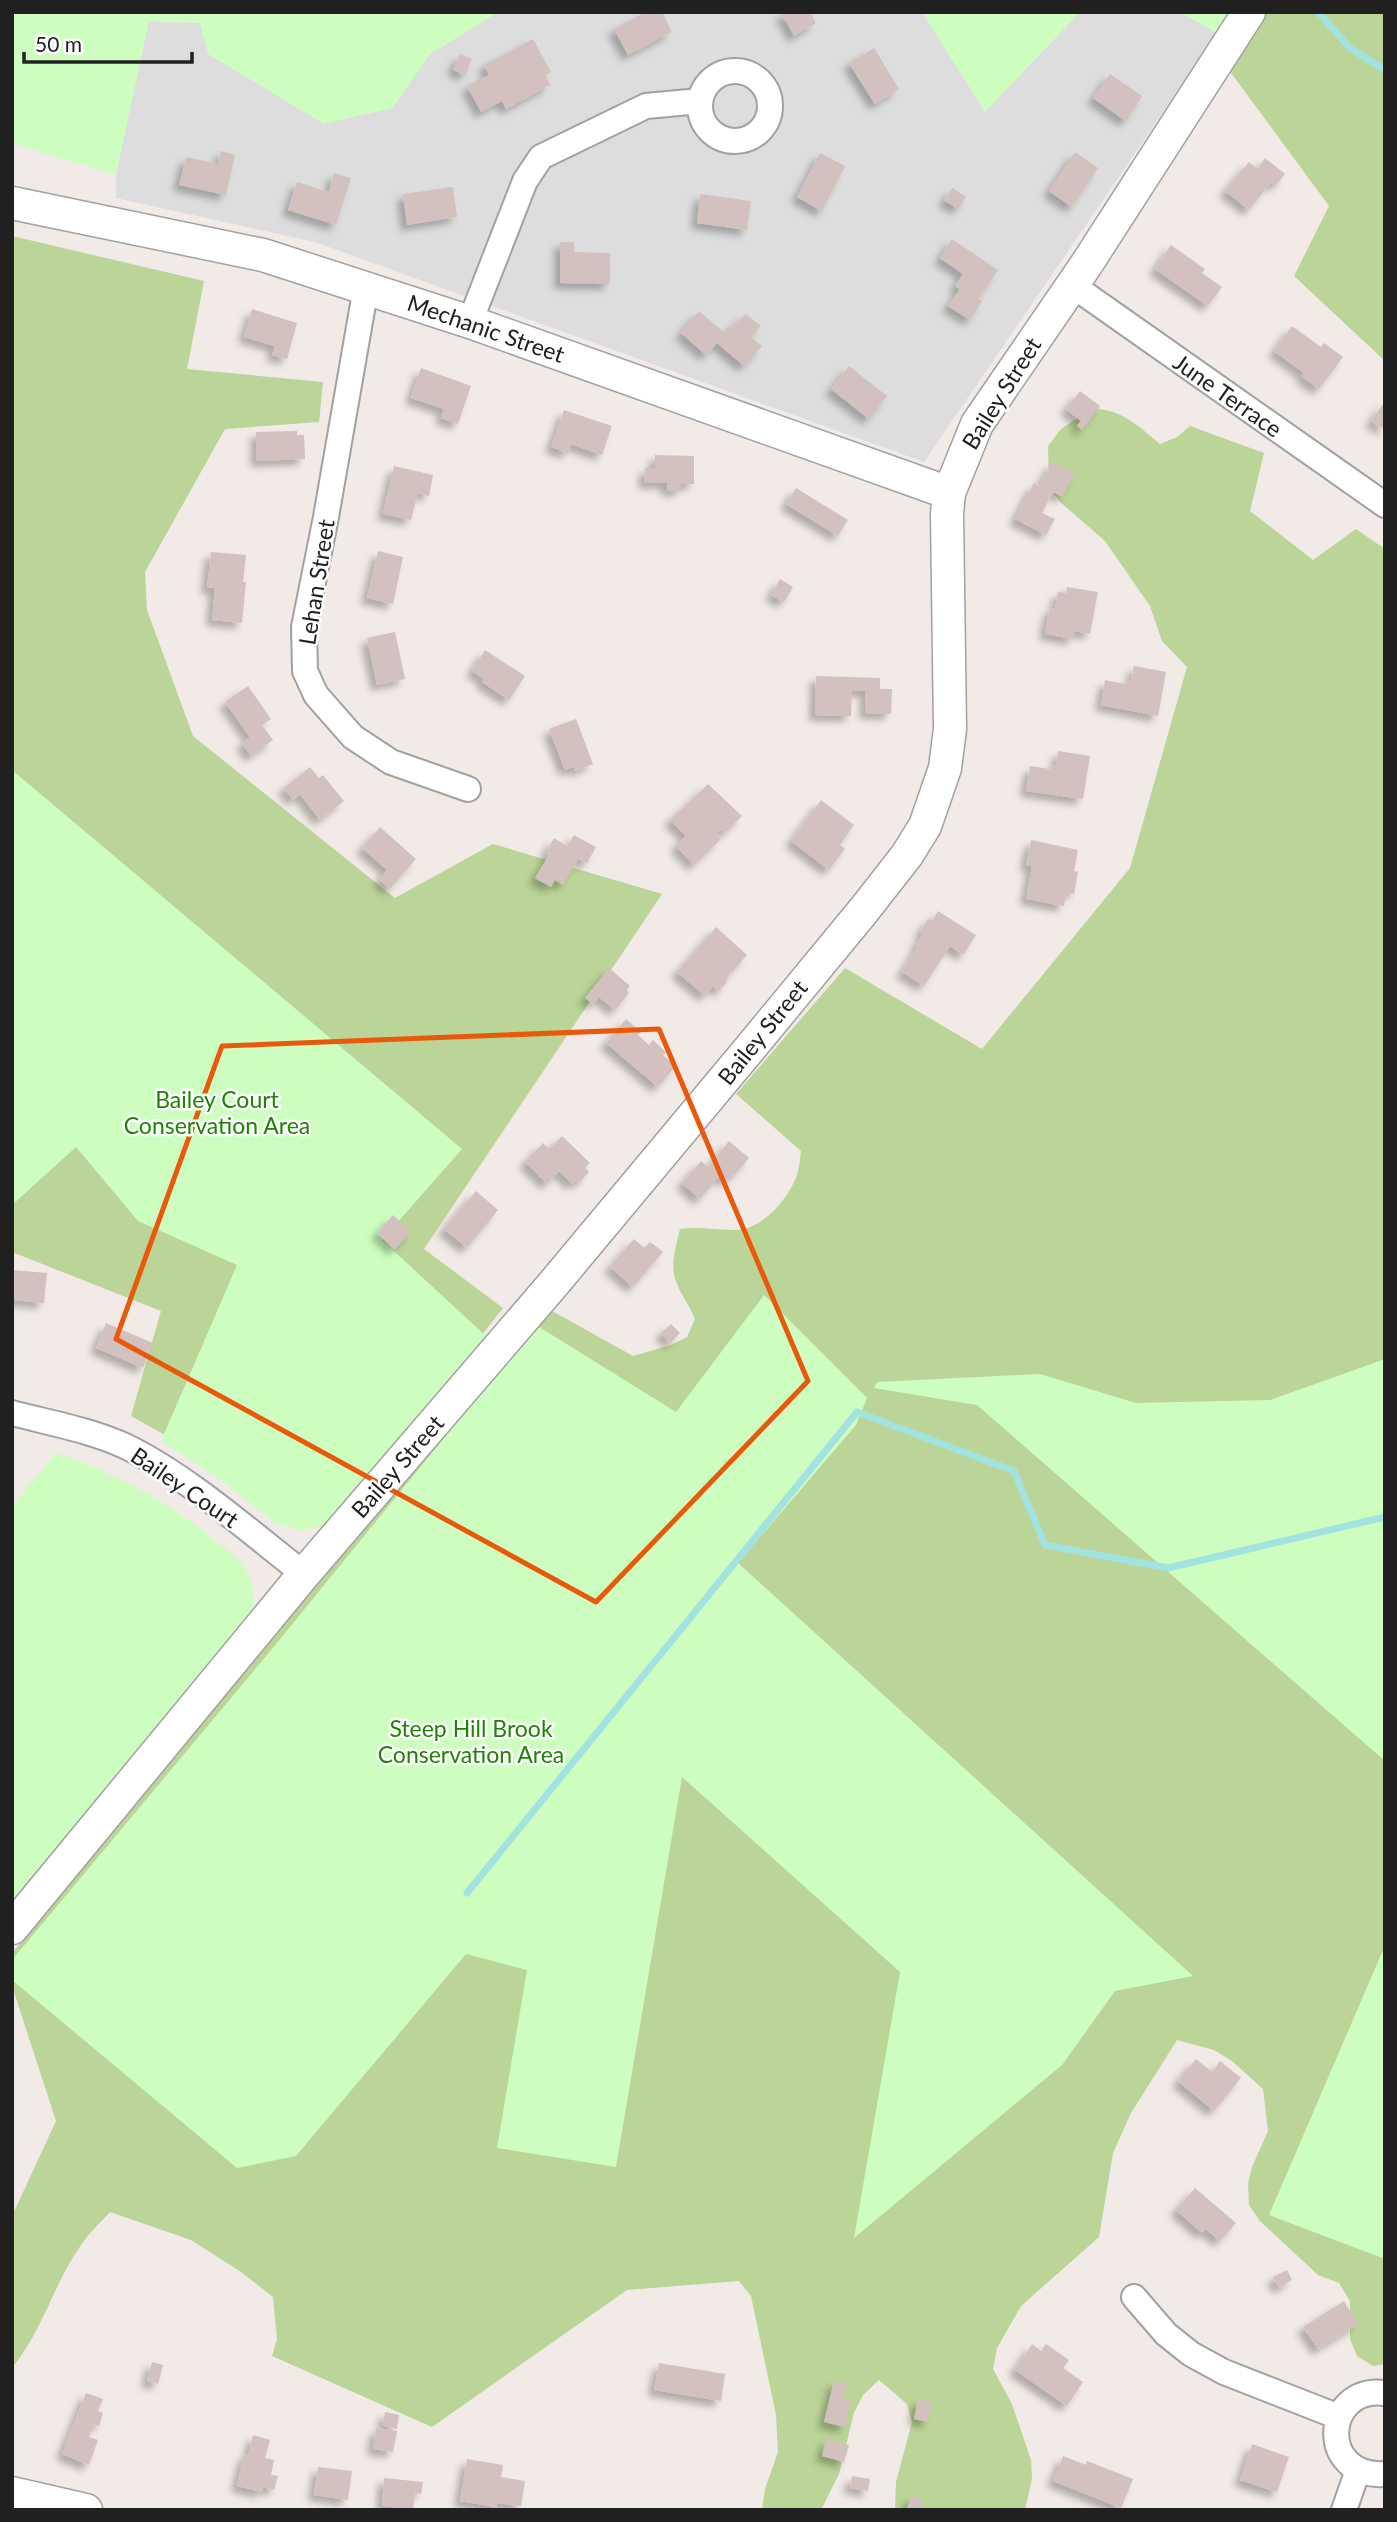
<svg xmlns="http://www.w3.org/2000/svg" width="1397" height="2522" viewBox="0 0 1397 2522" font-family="Lato,sans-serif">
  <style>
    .residential { fill: #dedddd }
    .forest { fill: #bbd497 }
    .park { fill: #cdfec0 }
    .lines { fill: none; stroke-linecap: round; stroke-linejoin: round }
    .stream { stroke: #a3e3df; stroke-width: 7 }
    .building { fill: #d2c1be; filter: url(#shadow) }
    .minor-casing { stroke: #a1a1a1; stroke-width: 28 }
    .tertiary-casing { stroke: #a1a1a1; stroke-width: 35 }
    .minor { stroke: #fff; stroke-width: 24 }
    .tertiary { stroke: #fff; stroke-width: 32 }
    .marked { fill: none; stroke: #e8590c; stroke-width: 5; stroke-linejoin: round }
    .labels { text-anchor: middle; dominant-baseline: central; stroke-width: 5; stroke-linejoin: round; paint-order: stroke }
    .street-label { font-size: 23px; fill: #202020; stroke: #fff }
    .park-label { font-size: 23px; fill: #1d8403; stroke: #fff }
  </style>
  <defs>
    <filter id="shadow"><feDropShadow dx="-6" dy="6" stdDeviation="3.5" flood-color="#0004"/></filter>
  </defs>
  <rect width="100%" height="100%" fill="#f1eae6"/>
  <!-- residential -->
  <polygon class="residential" points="498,12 922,12 985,111 1080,12 1180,12 1217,33 924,462 315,242 116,198 116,175 148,21 200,23 392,108 430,54"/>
  <!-- forest -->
  <g class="forest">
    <polygon points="1257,12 1385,12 1385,361 1294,276 1329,206 1223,62"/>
    <polygon points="12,236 204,281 187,369 323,382 319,422 225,429 145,572 147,610 193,736 395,898 493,844 662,894 424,1249 503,1308 331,1527 131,1416 161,1311 12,1252"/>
    <path d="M1093,408C1124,411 1137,425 1160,444L1177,437L1190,426L1264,453L1250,511L1313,560L1356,529L1385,549V2364L1373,2366L1357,2356L1350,2339V2301L1339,2283L1318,2275L1260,2221L1249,2205L1248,2184L1252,2167L1268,2131L1263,2089L1232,2061L1214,2050L1177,2040L1131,2113L1113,2153L1099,2237L1021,2306L997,2348L993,2369L1012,2404L1031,2460L1032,2479L1025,2510H895L896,2482L912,2422L907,2404L879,2380L863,2395L854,2413L839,2474L821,2510H762L765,2489L778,2452L776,2415L751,2296L739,2281L627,2290L432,2427L272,2356L277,2339L273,2297L241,2272L191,2240L110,2212C100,2223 89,2233 81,2245C54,2283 42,2332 12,2368V2216L56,2121L12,1986V1953L545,1307L633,1356L671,1345L687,1337L695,1319C690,1306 682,1296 677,1284C669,1266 676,1247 680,1229C699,1226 716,1230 735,1230C763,1229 786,1201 796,1178C799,1170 800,1159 801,1151L736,1094L845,968L982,1049L1130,868L1187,667L1162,641L1150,606L1105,541L1059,501L1049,486L1048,446L1061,429Z"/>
  </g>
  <!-- park -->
  <g class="park">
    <polygon points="12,12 498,12 430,54 392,108 324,124 208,54 200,23 149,21 116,175 17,145 12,133"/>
    <polygon points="922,12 1080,12 985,112"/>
    <polygon points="1180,12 1231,12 1217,33"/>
    <polygon points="12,770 462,1149 382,1240 488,1338 328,1523 319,1527 302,1530 276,1524 220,1479 161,1441 237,1265 138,1221 76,1147 12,1205"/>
    <polygon points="764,1295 867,1398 856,1425 738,1563 1193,1976 1115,1991 1062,2065 854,2238 900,1972 682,1777 616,2167 497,2148 527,1970 466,1954 296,2156 237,2168 12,1980 12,1960 272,1649 536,1325 676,1412"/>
    <polygon points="1385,1359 1385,1761 977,1405 874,1388 877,1382 1040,1374 1136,1403 1270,1400"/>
    <path d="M56,1453C114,1472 164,1499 212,1538C224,1548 239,1558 247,1572C255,1585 255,1599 251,1614L12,1904V1506Z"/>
    <polygon points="1383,1950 1385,1950 1385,2259 1269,2215"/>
  </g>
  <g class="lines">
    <!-- stream -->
    <g class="stream">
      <polyline points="1318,12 1350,48 1385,70"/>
      <polyline points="467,1893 857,1412 1014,1471 1045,1545 1168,1568 1385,1517"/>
    </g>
  </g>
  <!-- building -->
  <g class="building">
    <polygon points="646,12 662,12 672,32 628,55 614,29"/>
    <polygon points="781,12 810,12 816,23 794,36"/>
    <polygon points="533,39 551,72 545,75 550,85 506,109 502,101 481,112 467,86 489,75 484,65"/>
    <polygon points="874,48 899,89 875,104 849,63"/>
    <polygon points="460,54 472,59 465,75 453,70"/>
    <polygon points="1110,74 1142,96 1126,121 1093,98"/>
    <polygon points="221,151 235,155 226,195 179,185 186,157 218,164"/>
    <polygon points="1075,152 1098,168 1072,207 1049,191"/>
    <polygon points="820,153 845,166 822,211 797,197"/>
    <polygon points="1265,158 1285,174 1276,185 1271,182 1249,210 1225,191 1249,162 1257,169"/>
    <polygon points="334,173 351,178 336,225 288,210 297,182 329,192"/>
    <polygon points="453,187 457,217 407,225 403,194"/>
    <polygon points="953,188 966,197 958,209 944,200"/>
    <polygon points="700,194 751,201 747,230 697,223"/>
    <polygon points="952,239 998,270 978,299 982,301 970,320 948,306 960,289 955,286 963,274 940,258"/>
    <polygon points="560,242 574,242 574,252 610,253 610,284 560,283"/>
    <polygon points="1171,245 1205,269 1202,273 1222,287 1208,306 1155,269"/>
    <polygon points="252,309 297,323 287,359 272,355 275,346 244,337"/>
    <polygon points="699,311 725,333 746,314 761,326 751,337 762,346 744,366 717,343 706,355 681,333"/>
    <polygon points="1292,326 1321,347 1324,343 1343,357 1319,389 1301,376 1304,373 1274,351"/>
    <polygon points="849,366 887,396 869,419 831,389"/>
    <polygon points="421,368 471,386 458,424 441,418 444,409 411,398"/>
    <polygon points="1080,391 1100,406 1082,430 1077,426 1081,421 1066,409"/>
    <polygon points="1385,401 1385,430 1371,421"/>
    <polygon points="564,410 612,426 602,455 571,444 568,453 551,447"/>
    <polygon points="297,431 297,435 304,435 305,459 257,461 256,432"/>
    <polygon points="655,455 694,456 694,484 681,484 681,491 667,490 667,483 644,483 645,468 655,468"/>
    <polygon points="1052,462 1075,474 1062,497 1053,492 1042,513 1055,519 1046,535 1015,519 1034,483 1039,486"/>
    <polygon points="394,466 433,475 429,496 418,493 411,520 383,514"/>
    <polygon points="796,488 848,520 838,536 786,504"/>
    <polygon points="378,551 403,557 393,604 367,598"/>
    <polygon points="211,552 246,555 243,582 246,582 242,623 212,620 215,588 207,588"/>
    <polygon points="780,579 793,587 784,602 771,595"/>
    <polygon points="1067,587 1098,592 1090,634 1075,631 1073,639 1045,634 1050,608 1055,609 1058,592 1066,593"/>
    <polygon points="395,632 405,679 377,685 367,638"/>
    <polygon points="485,650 525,676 509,700 482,682 484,679 472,671"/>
    <polygon points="1134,666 1166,672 1158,716 1101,705 1105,680 1125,684 1126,680 1131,681"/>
    <polygon points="816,676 880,678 880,689 892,689 891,714 865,713 866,691 852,690 851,716 815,715"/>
    <polygon points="248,686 271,719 262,725 273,740 251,756 242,743 250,737 225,702"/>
    <polygon points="576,719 593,764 575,771 574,767 565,770 549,729"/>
    <polygon points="1058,751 1090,756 1083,799 1026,791 1030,766 1050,769 1051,765 1056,766"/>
    <polygon points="310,767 319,778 323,775 344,801 320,820 300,794 293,800 284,788"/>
    <polygon points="708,784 742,816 725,833 722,829 716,834 721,839 694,865 676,846 686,836 670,820"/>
    <polygon points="821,800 854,825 840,845 845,849 829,870 791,841"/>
    <polygon points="380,827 416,859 390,889 379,879 387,870 362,848"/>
    <polygon points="574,835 596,847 587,863 578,859 563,885 555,880 551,887 535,878 549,855 546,853 554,838 567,846"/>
    <polygon points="1031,840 1078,850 1074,871 1078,872 1074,894 1066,892 1064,906 1026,899 1032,866 1026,865"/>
    <polygon points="938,911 976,935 963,955 950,946 924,986 902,972 918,946 916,945 923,934 920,932 928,919 932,921"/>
    <polygon points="716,927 747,955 725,980 727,982 719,991 713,986 705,996 677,972"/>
    <polygon points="609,968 630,986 627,990 629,993 615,1010 599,997 593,1004 585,998"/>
    <polygon points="626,1019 641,1032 638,1035 649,1045 653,1040 666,1052 663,1055 676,1066 658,1087 606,1043"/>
    <polygon points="562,1136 590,1163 585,1168 589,1172 579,1183 576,1180 572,1184 559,1171 547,1184 525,1162 543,1143 549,1149"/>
    <polygon points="729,1141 749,1158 734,1176 731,1174 725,1181 719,1176 700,1199 682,1183 701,1161 708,1167"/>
    <polygon points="476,1191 498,1210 467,1248 444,1229"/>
    <polygon points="393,1215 411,1232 394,1250 377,1233"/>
    <polygon points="634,1239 644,1248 650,1242 663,1252 633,1287 610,1267"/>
    <polygon points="12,1270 47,1273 44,1303 12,1300"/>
    <polygon points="106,1323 153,1343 143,1368 96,1348"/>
    <polygon points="671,1324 680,1333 670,1343 661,1333"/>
    <polygon points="1196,2059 1212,2072 1220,2061 1241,2078 1214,2111 1178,2081"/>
    <polygon points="1195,2188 1236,2223 1220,2241 1206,2229 1202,2233 1176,2210"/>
    <polygon points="1287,2270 1292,2280 1279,2288 1273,2277"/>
    <polygon points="1344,2301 1358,2324 1318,2349 1303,2327"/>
    <polygon points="1032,2344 1041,2351 1046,2344 1069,2360 1063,2368 1083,2382 1067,2406 1015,2370"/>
    <polygon points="152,2362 163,2365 158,2384 147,2381"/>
    <polygon points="659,2363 725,2374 721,2401 654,2390"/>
    <polygon points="834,2381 847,2384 843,2399 851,2401 845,2427 824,2422"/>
    <polygon points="86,2393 103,2399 98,2411 103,2413 99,2426 93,2424 89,2437 98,2440 89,2465 62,2454"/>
    <polygon points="918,2399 932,2402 928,2422 914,2419"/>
    <polygon points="385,2412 399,2415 397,2429 383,2426"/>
    <polygon points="376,2428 397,2431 393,2452 373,2449"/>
    <polygon points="253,2435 270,2440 265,2458 274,2460 271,2475 278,2476 274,2490 263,2487 262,2492 237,2486 244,2455 248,2456"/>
    <polygon points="826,2439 849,2445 844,2462 822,2456"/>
    <polygon points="1252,2444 1289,2457 1277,2492 1240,2480"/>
    <polygon points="1063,2456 1086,2465 1087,2461 1133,2479 1121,2508 1053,2481"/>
    <polygon points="467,2459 503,2465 501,2477 525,2481 521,2506 497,2503 496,2507 460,2501"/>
    <polygon points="318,2467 352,2471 348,2500 314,2495"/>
    <polygon points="852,2476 870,2479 868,2491 850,2488"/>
    <polygon points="384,2478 423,2482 421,2494 415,2493 413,2510 392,2510 393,2507 382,2506"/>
    <polygon points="911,2496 923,2499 920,2510 907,2510"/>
  </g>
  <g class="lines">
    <defs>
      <g id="minor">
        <circle cx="735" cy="106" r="35"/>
        <polyline points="1072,285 1385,505"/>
        <polyline points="366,287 326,517 304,627 305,671 316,695 353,737 391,762 468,789"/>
        <polyline points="470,322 525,181 541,157 646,106 700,101"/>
        <path d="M12,1413C50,1423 90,1430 125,1446C187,1476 250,1532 304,1574"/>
        <polyline points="1134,2297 1166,2334 1191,2354 1224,2372 1339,2417"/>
        <path d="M1385,2393C1323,2385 1317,2478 1385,2474"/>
        <polyline points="1344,2510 1358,2470"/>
      </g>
      <g id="tertiary">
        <polyline points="12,203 263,255 470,322 949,493"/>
        <polyline points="12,1928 304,1574 555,1282 751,1047 864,910 907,855 925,826 933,803 945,768 950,729 947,514 949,493 977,424 1086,265 1249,12"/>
        <polyline points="12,2493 86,2510"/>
      </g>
    </defs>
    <!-- minor casing -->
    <use href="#minor" class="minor-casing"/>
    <!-- tertiary casing -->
    <use href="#tertiary" class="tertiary-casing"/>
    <!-- minor -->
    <use href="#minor" class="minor"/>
    <!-- tertiary -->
    <use href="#tertiary" class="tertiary"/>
  </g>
  <!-- marked area -->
  <path class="marked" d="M659,1029L808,1381L596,1602L116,1339L222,1046Z"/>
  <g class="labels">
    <!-- street labels -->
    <g class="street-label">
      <text transform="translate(486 328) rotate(19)">Mechanic Street</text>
      <text transform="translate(1001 393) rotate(-58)">Bailey Street</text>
      <text transform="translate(1228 395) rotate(35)">June Terrace</text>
      <text transform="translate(316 582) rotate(-81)">Lehan Street</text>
      <text transform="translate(762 1032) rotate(-51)">Bailey Street</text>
      <text transform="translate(397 1466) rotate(-49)">Bailey Street</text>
      <text transform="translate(185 1487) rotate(34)">Bailey Court</text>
    </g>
    <!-- park labels -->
    <g class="park-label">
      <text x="217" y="1099">Bailey Court<tspan x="217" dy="26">Conservation Area</tspan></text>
      <text x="471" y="1728">Steep Hill Brook<tspan x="471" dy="26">Conservation Area</tspan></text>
    </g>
  </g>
  <!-- border -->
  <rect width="1397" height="2522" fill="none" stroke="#202020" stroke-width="28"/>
  <!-- scale -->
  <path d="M24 52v10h168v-10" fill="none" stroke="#202020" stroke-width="3.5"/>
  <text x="35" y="52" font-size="21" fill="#202020" stroke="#ffffff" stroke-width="5" paint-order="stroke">50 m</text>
</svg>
